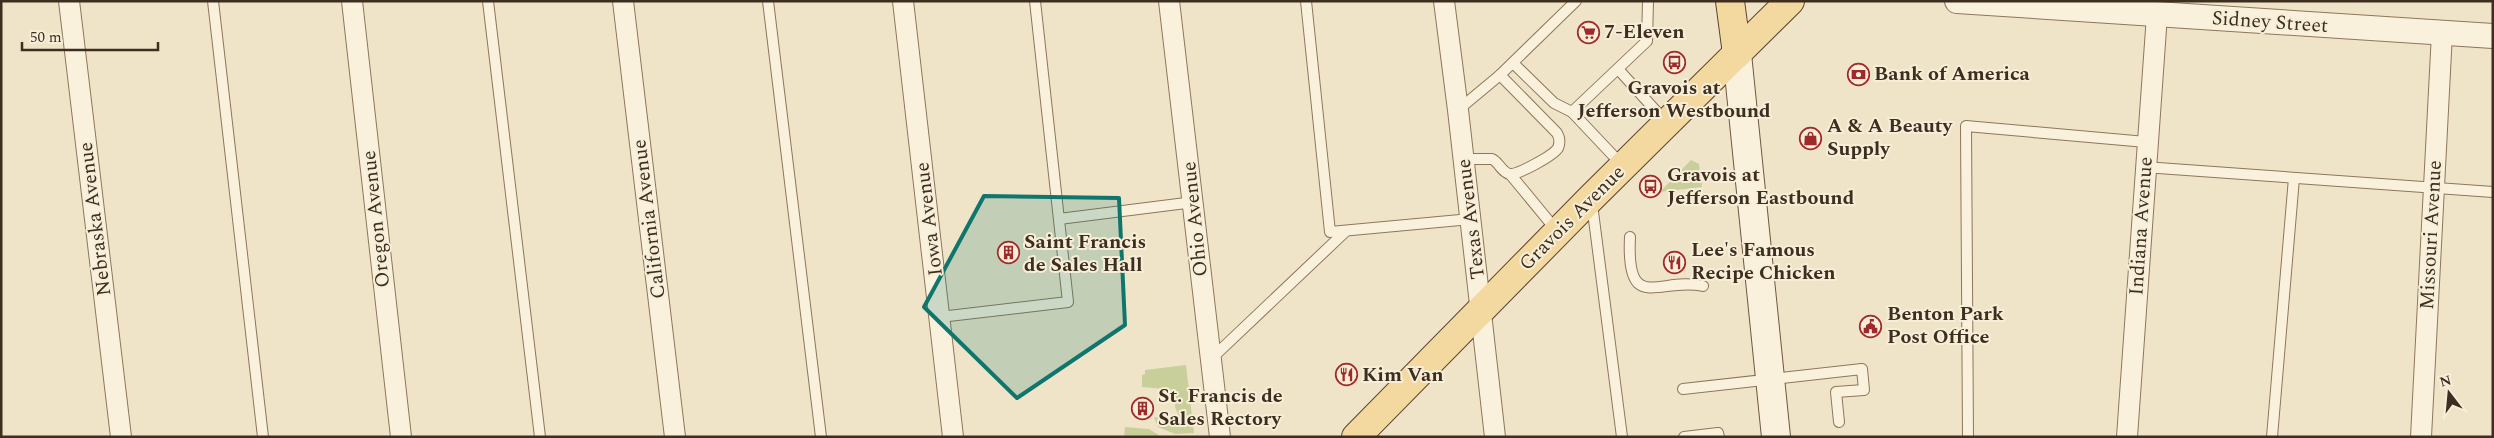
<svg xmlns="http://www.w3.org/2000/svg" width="2494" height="438" viewBox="0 0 2494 438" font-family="Spectral,serif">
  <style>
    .green { fill: #c9cf9b }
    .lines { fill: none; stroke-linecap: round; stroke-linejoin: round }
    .service-casing { stroke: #8d765c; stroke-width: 12 }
    .minor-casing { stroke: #8d765c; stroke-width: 22 }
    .tertiary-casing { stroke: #8d765c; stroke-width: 26 }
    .secondary-casing { stroke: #6f573f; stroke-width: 30 }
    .primary-casing { stroke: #5b4430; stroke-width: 30 }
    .service { stroke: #faf1dc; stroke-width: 10 }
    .minor { stroke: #faf1dc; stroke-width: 20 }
    .tertiary { stroke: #faf1dc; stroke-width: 24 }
    .secondary { stroke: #faf1dc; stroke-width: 28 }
    .primary { stroke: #f3d9a0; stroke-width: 28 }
    .marked { fill: #0f766e; fill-opacity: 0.2; stroke: #0f766e; stroke-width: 4; stroke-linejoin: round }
    .labels { text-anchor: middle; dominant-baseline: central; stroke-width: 4; stroke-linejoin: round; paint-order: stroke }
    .street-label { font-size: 20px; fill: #3d2e20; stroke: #f7eed8 }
    .poi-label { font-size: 20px; font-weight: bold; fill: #3d2e20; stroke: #f7eed8; text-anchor: start }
  </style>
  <rect width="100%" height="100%" fill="#f0e4c8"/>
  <!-- green -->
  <g class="green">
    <polygon points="1691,160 1699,164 1702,187 1660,192"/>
    <polygon points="1186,365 1194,433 1175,434 1158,427 1154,417 1163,418 1168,423 1177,421 1179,417 1175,407 1176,390 1142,387 1142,375 1145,374 1145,370"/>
    <polygon points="1125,427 1149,429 1162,437 1124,437"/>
  </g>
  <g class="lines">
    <defs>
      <g id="service">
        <polyline points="213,1 263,437"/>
        <polyline points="488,1 540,437"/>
        <polyline points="768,1 821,437"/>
        <polyline points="1306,1 1330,232 1471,219"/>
        <polyline points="1513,63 1554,103 1572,112"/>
        <polyline points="1618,69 1666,122"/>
        <polyline points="1458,110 1500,75 1576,1"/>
        <path d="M1464,159H1492C1499,162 1502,173 1510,174C1518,175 1554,155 1558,148C1560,143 1560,138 1557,133L1500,75"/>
        <polyline points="1623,166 1572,112 1647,41 1648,1"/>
        <polyline points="2144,167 2493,192"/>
        <polyline points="1510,174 1557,231"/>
        <polyline points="1592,204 1622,437"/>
        <polyline points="1059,219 1194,202"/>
        <path d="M1630,237C1626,316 1660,276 1703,286"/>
        <polyline points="940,317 1068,302 1035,1"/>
        <polyline points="1211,359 1346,231"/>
        <polyline points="1683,389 1862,369 1864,390 1836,392 1839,422"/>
        <polyline points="1684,437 1718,433 1719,437"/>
        <polyline points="1968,437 1966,126 2146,142"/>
        <polyline points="2272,437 2294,178"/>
      </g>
      <g id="minor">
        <polyline points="69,1 121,437"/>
        <polyline points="352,1 401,437"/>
        <polyline points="623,1 675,437"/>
        <polyline points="903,1 953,437"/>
        <polyline points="1169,1 1220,437"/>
        <polyline points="1444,1 1458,110 1495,437"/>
        <polyline points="2127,437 2157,15"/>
        <polyline points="2421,437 2442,33"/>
      </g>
      <polyline id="tertiary" points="1957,1 2493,36"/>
      <polyline id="secondary" points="1737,54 1776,437"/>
      <g id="primary">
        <polyline points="1730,1 1737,54"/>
        <polyline points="1356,437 1591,198 1790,1"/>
      </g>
    </defs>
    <!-- service casing -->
    <use href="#service" class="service-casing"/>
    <!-- minor casing -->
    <use href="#minor" class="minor-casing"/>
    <!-- tertiary casing -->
    <use href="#tertiary" class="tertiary-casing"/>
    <!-- secondary casing -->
    <use href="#secondary" class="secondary-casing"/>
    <!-- primary casing -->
    <use href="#primary" class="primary-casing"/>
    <!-- service -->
    <use href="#service" class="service"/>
    <!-- minor -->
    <use href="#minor" class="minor"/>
    <!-- tertiary -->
    <use href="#tertiary" class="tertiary"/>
    <!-- secondary -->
    <use href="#secondary" class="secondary"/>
    <!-- primary -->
    <use href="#primary" class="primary"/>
  </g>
  <!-- marked area -->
  <path class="marked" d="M984,196L1119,198L1125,325L1017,398L924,307Z"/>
  <!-- icons -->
  <defs>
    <symbol id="supermarket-ring" viewBox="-11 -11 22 22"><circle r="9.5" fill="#f7eed8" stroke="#9e2a2b" stroke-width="1.5"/><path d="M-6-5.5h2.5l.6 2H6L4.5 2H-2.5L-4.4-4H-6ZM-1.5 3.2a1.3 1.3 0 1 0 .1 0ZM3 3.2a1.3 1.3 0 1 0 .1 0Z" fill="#9e2a2b"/></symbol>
    <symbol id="bus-ring" viewBox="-11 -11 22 22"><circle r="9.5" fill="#f7eed8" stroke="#9e2a2b" stroke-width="1.5"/><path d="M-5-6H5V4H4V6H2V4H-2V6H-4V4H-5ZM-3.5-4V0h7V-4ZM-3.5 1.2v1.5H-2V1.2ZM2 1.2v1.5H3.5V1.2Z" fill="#9e2a2b"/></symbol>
    <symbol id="bank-ring" viewBox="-11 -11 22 22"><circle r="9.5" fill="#f7eed8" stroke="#9e2a2b" stroke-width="1.5"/><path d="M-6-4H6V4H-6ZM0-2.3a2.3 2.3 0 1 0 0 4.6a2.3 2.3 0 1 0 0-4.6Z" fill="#9e2a2b"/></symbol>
    <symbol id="shop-ring" viewBox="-11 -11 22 22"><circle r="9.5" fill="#f7eed8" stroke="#9e2a2b" stroke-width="1.5"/><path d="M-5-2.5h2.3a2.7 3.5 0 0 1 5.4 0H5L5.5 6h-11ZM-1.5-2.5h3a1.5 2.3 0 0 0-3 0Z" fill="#9e2a2b"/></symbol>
    <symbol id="building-ring" viewBox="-11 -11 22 22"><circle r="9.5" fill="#f7eed8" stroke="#9e2a2b" stroke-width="1.5"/><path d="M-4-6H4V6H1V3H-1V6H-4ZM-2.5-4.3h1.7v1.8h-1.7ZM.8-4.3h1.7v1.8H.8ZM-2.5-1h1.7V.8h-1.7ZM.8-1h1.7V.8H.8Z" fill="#9e2a2b"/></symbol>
    <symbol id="restaurant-ring" viewBox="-11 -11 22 22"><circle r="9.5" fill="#f7eed8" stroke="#9e2a2b" stroke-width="1.5"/><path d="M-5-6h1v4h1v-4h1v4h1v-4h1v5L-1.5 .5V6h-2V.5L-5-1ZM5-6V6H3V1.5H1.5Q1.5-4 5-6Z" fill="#9e2a2b"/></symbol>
    <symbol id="civic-ring" viewBox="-11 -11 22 22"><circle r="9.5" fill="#f7eed8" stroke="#9e2a2b" stroke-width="1.5"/><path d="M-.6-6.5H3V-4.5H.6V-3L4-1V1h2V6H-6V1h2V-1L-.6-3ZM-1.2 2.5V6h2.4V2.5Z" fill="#9e2a2b"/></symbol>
  </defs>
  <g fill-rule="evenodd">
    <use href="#supermarket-ring" x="1576" y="20" width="25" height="25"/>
    <use href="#bus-ring" x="1662" y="50" width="25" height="25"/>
    <use href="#bank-ring" x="1846" y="62" width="25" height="25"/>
    <use href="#shop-ring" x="1798" y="126" width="25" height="25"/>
    <use href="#bus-ring" x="1638" y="174" width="25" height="25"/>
    <use href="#building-ring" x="996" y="240" width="25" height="25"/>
    <use href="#restaurant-ring" x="1662" y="250" width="25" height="25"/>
    <use href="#civic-ring" x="1858" y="314" width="25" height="25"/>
    <use href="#restaurant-ring" x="1334" y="362" width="25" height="25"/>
    <use href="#building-ring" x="1130" y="396" width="25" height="25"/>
  </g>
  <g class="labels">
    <!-- street labels -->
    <g class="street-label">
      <text transform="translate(2270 22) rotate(4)">Sidney Street</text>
      <text transform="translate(1572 218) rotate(-45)">Gravois Avenue</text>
      <text transform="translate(95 219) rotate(-97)">Nebraska Avenue</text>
      <text transform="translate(376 219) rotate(-96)">Oregon Avenue</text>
      <text transform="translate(649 219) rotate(-97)">California Avenue</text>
      <text transform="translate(929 219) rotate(-97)">Iowa Avenue</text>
      <text transform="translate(1195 219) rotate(-96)">Ohio Avenue</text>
      <text transform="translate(1471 219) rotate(-97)">Texas Avenue</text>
      <text transform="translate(2141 226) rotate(-86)">Indiana Avenue</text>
      <text transform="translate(2431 235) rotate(-87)">Missouri Avenue</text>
    </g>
    <!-- poi labels -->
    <g class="poi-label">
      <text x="1604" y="32">7-Eleven</text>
      <text x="1874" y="74">Bank of America</text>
      <text x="1674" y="88" text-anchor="middle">Gravois at<tspan x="1674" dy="23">Jefferson Westbound</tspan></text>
      <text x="1827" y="126">A &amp; A Beauty<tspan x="1827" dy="23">Supply</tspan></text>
      <text x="1667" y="175">Gravois at<tspan x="1667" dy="23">Jefferson Eastbound</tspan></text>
      <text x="1024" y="242">Saint Francis<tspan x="1024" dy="23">de Sales Hall</tspan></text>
      <text x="1691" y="250">Lee's Famous<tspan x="1691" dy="23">Recipe Chicken</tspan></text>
      <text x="1887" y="314">Benton Park<tspan x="1887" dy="23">Post Office</tspan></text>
      <text x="1362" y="375">Kim Van</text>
      <text x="1158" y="396">St. Francis de<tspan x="1158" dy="23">Sales Rectory</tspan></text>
    </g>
  </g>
  <!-- border -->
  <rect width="2494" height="438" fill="none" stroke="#3d2e20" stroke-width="5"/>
  <!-- north arrow -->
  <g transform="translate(2449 393) rotate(344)" stroke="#f7eed8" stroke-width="4" paint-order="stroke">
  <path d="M0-4L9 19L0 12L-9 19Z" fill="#3d2e20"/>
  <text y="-8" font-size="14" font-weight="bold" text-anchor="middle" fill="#3d2e20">N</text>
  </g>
  <!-- scale -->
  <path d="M22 42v8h136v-8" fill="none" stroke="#3d2e20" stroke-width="2.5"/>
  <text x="30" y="42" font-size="15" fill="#3d2e20" stroke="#f7eed8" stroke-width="4" paint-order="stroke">50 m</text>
</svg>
